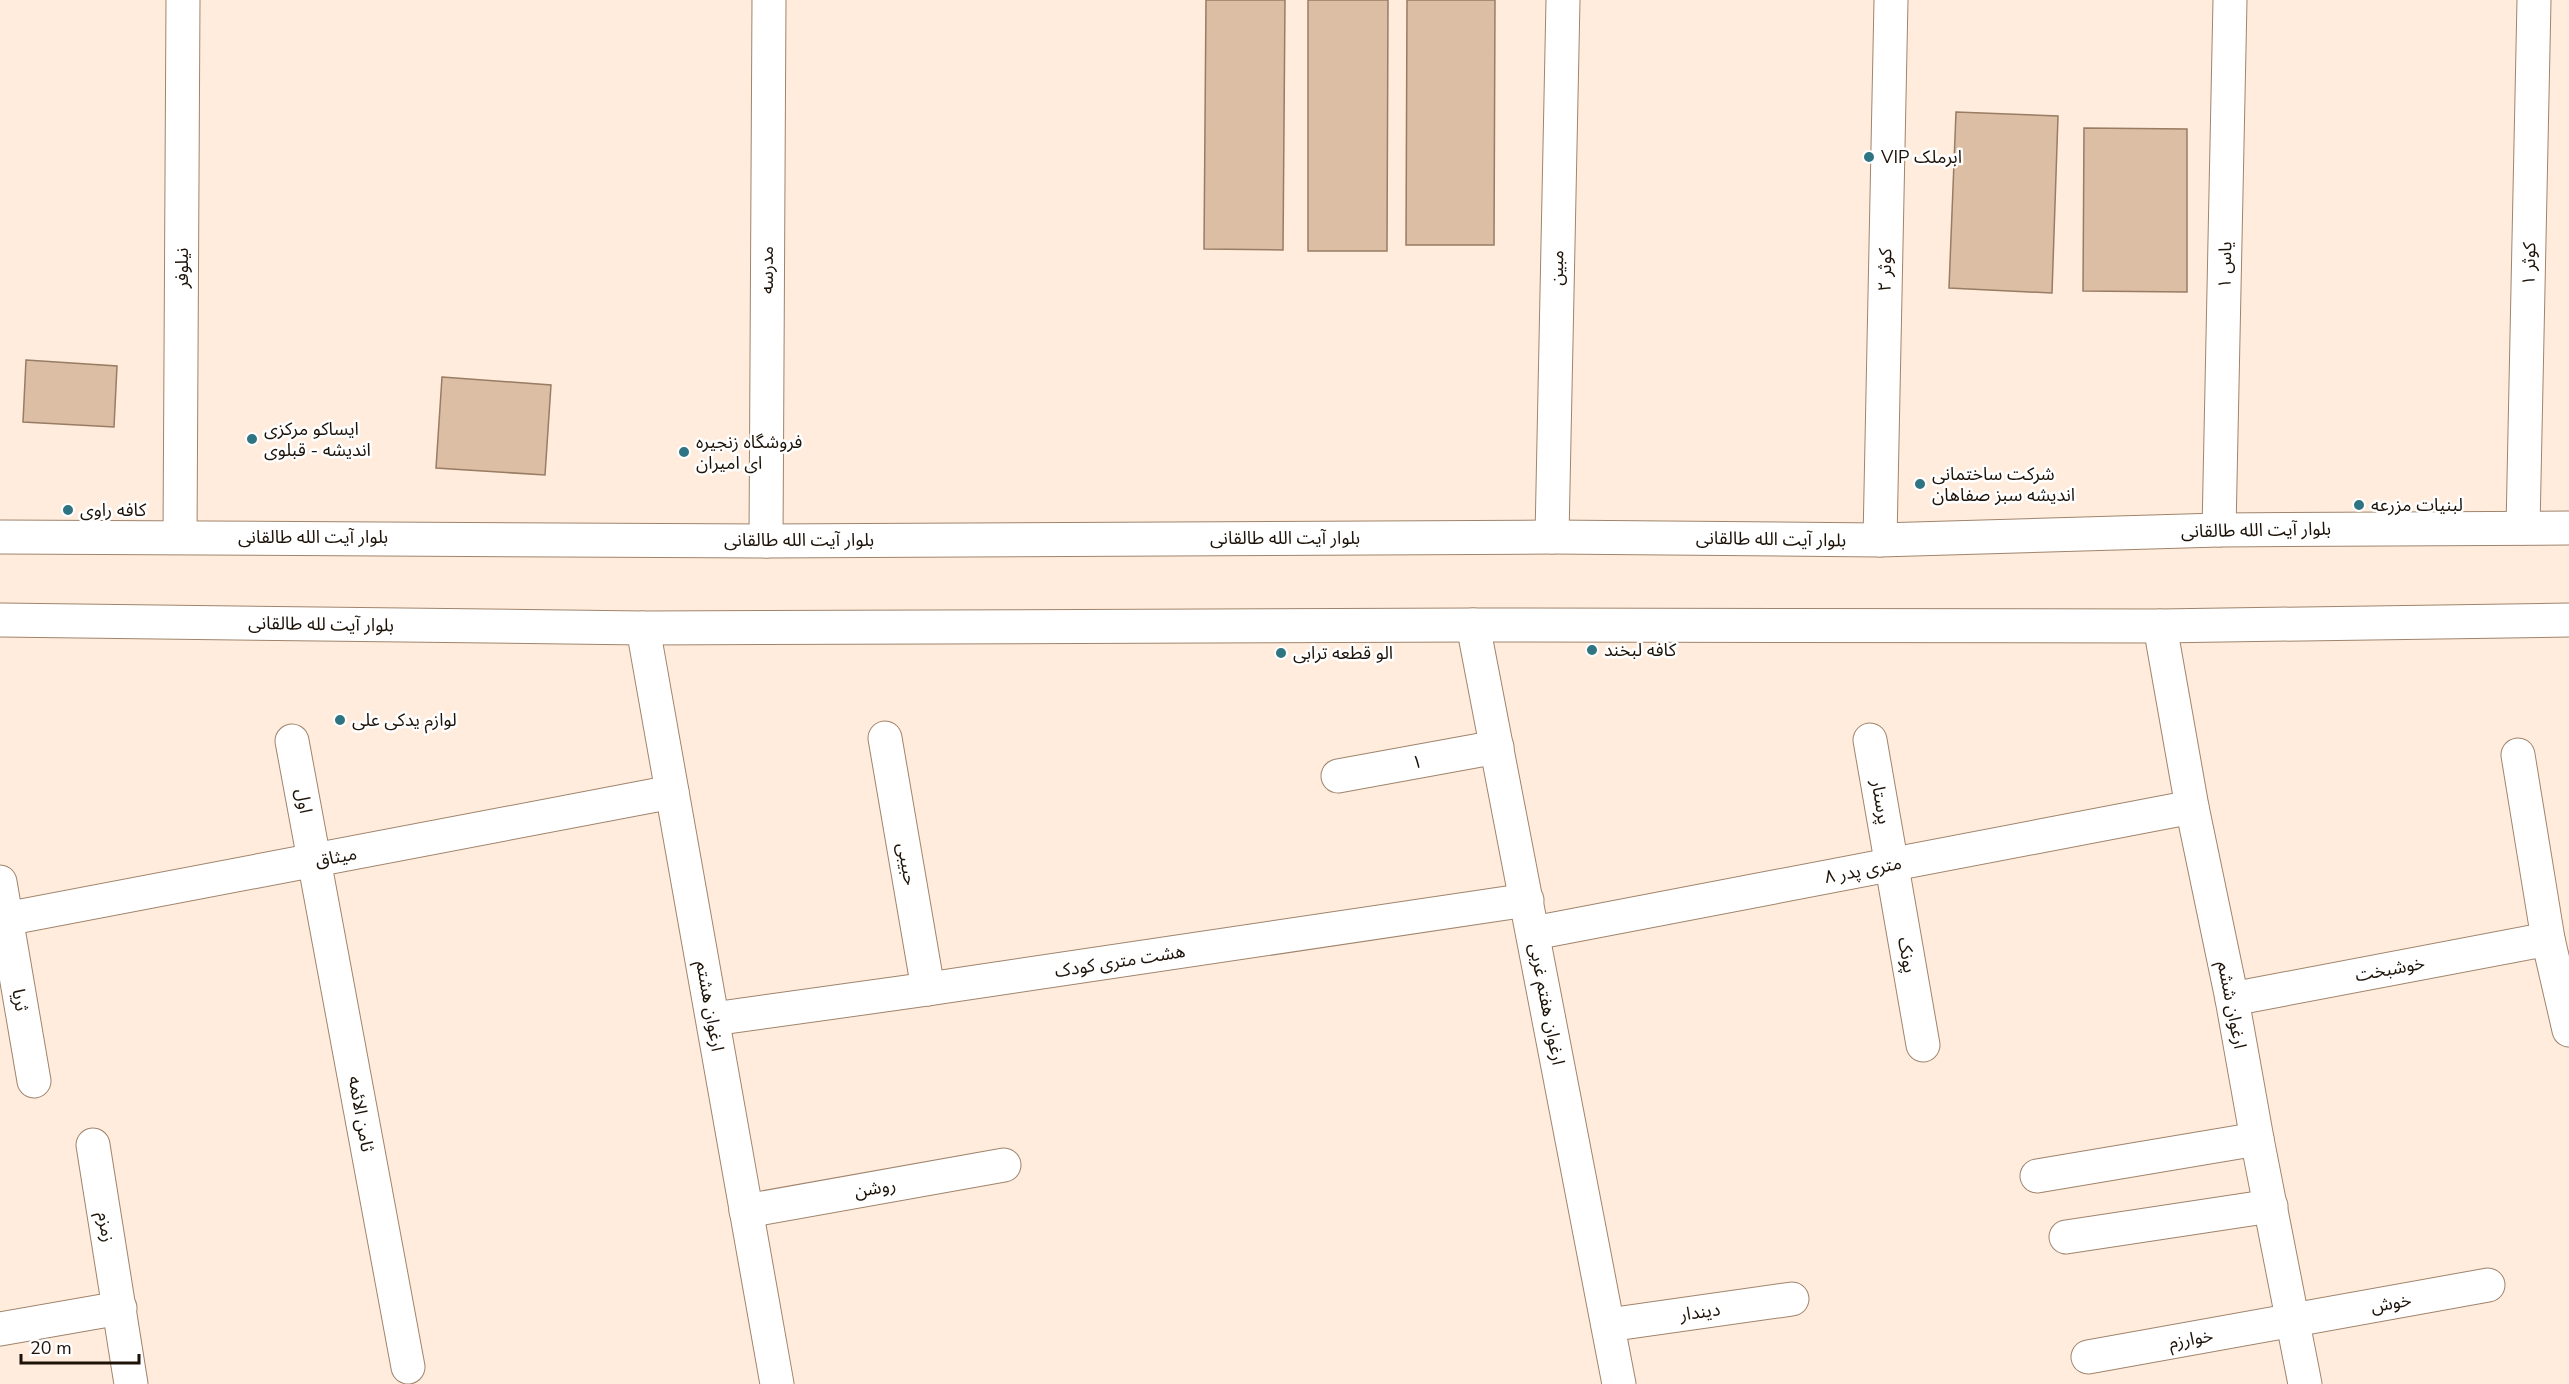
<svg xmlns="http://www.w3.org/2000/svg" width="2569" height="1384" viewBox="0 0 2569 1384" font-family="'Nunito Sans','Noto Sans Arabic',sans-serif">
  <style>
    .building { fill: #dcbea4; stroke: #987c64; stroke-width: 1.5 }
    .lines { fill: none; stroke-linecap: round; stroke-linejoin: round }
    .minor-casing { stroke: #a0846c; stroke-width: 35 }
    .minor { stroke: #fff; stroke-width: 33 }
    .poi-dot { fill: #2e7482; stroke: #fff; stroke-width: 2 }
    .labels { text-anchor: middle; dominant-baseline: central; stroke-width: 5; stroke-linejoin: round; paint-order: stroke }
    .poi-label { font-size: 18px; fill: #1c1208; stroke: #fff; text-anchor: start }
    .street-label { font-size: 18px; fill: #1c1208; stroke: #fff }
  </style>
  <rect width="100%" height="100%" fill="#ffecdc"/>
  <!-- building -->
  <g class="building">
    <polygon points="1206,0 1285,0 1283,250 1204,249"/>
    <polygon points="1308,0 1388,0 1387,251 1308,251"/>
    <polygon points="1407,0 1495,0 1494,245 1406,245"/>
    <polygon points="1956,112 2058,116 2052,293 1949,288"/>
    <polygon points="2084,128 2187,129 2187,292 2083,291"/>
    <polygon points="26,360 117,366 114,427 23,422"/>
    <polygon points="442,377 551,385 545,475 436,468"/>
  </g>
  <g class="lines">
    <defs>
      <g id="minor">
        <polyline points="2523,528 2534,0"/>
        <polyline points="2219,530 2230,0"/>
        <polyline points="0,537 766,541 1552,537 1880,540 2219,530 2569,528"/>
        <polyline points="180,537 183,0"/>
        <polyline points="1552,537 1563,0"/>
        <polyline points="1880,540 1891,0"/>
        <polyline points="766,541 769,0"/>
        <polyline points="0,620 643,628 1473,625 2160,626 2569,620"/>
        <polyline points="1473,625 1619,1384"/>
        <polyline points="2160,626 2192,807 2232,999 2257,1139 2305,1384"/>
        <polyline points="643,628 777,1384"/>
        <polyline points="885,738 928,989"/>
        <polyline points="1870,740 1923,1045"/>
        <polyline points="292,741 408,1367"/>
        <polyline points="2518,755 2548,939 2569,1030"/>
        <polyline points="1338,776 1497,747"/>
        <polyline points="0,882 34,1081"/>
        <polyline points="0,920 672,792"/>
        <polyline points="1534,933 2192,807"/>
        <polyline points="2232,999 2548,939"/>
        <polyline points="713,1019 928,989 1527,900"/>
        <polyline points="93,1145 131,1384"/>
        <polyline points="2037,1176 2257,1139"/>
        <polyline points="746,1211 1004,1165"/>
        <polyline points="2066,1237 2271,1206"/>
        <polyline points="1608,1325 1792,1299"/>
        <polyline points="0,1329 120,1308"/>
        <polyline points="2088,1357 2488,1285"/>
      </g>
    </defs>
    <!-- minor casing -->
    <use href="#minor" class="minor-casing"/>
    <!-- minor -->
    <use href="#minor" class="minor"/>
  </g>
  <!-- markers -->
  <g class="poi-dot">
    <circle cx="1869" cy="157" r="6"/>
    <circle cx="252" cy="439" r="6"/>
    <circle cx="684" cy="452" r="6"/>
    <circle cx="1920" cy="484" r="6"/>
    <circle cx="2359" cy="505" r="6"/>
    <circle cx="68" cy="510" r="6"/>
    <circle cx="1592" cy="650" r="6"/>
    <circle cx="1281" cy="653" r="6"/>
    <circle cx="340" cy="720" r="6"/>
  </g>
  <g class="labels">
    <!-- poi labels -->
    <g class="poi-label">
      <text x="1881" y="157">VIP ابرملک</text>
      <text x="264" y="429">ایساکو مرکزی<tspan x="264" dy="21">اندیشه - قبلوی</tspan></text>
      <text x="696" y="442">فروشگاه زنجیره<tspan x="696" dy="21">ای امیران</tspan></text>
      <text x="1932" y="474">شرکت ساختمانی<tspan x="1932" dy="21">اندیشه سبز صفاهان</tspan></text>
      <text x="2371" y="505">لبنیات مزرعه</text>
      <text x="80" y="510">کافه راوی</text>
      <text x="1604" y="650">کافه لبخند</text>
      <text x="1293" y="653">الو قطعه ترابی</text>
      <text x="352" y="720">لوازم یدکی علی</text>
    </g>
    <!-- street labels -->
    <g class="street-label">
      <text transform="translate(2529 264) rotate(-89)">کوثر ۱</text>
      <text transform="translate(2225 265) rotate(-89)">یاس ۱</text>
      <text transform="translate(182 268) rotate(-90)">نیلوفر</text>
      <text transform="translate(1557 268) rotate(-89)">مبین</text>
      <text transform="translate(767 270) rotate(-90)">مدرسه</text>
      <text transform="translate(1885 270) rotate(-89)">کوثر ۲</text>
      <text transform="translate(2256 530) rotate(-1)">بلوار آیت الله طالقانی</text>
      <text x="313" y="537">بلوار آیت الله طالقانی</text>
      <text x="1285" y="538">بلوار آیت الله طالقانی</text>
      <text transform="translate(1771 539) rotate(1)">بلوار آیت الله طالقانی</text>
      <text x="799" y="540">بلوار آیت الله طالقانی</text>
      <text transform="translate(321 624) rotate(1)">بلوار آیت لله طالقانی</text>
      <text transform="translate(1417 762) rotate(-10)">۱</text>
      <text transform="translate(304 801) rotate(80)">اول</text>
      <text transform="translate(1881 802) rotate(81)">پرستار</text>
      <text transform="translate(336 857) rotate(-11)">میثاق</text>
      <text transform="translate(907 864) rotate(80)">حبیبی</text>
      <text transform="translate(1863 870) rotate(-11)">۸ متری پدر</text>
      <text transform="translate(1907 955) rotate(80)">پونک</text>
      <text transform="translate(1120 961) rotate(-9)">هشت متری کودک</text>
      <text transform="translate(2390 969) rotate(-11)">خوشبخت</text>
      <text transform="translate(20 1000) rotate(80)">ثریا</text>
      <text transform="translate(1547 1004) rotate(79)">ارغوان هفتم غربی</text>
      <text transform="translate(2232 1005) rotate(79)">ارغوان ششم</text>
      <text transform="translate(710 1006) rotate(80)">ارغوان هشتم</text>
      <text transform="translate(361 1114) rotate(80)">ثامن الائمه</text>
      <text transform="translate(875 1188) rotate(-10)">روشن</text>
      <text transform="translate(106 1227) rotate(80)">زمزم</text>
      <text transform="translate(2391 1303) rotate(-10)">خوش</text>
      <text transform="translate(1700 1312) rotate(-8)">دیندار</text>
      <text transform="translate(2191 1339) rotate(-10)">خوارزم</text>
    </g>
  </g>
  <!-- scale -->
  <path d="M21 1354v9h118v-9" fill="none" stroke="#1c1208" stroke-width="3"/>
  <text x="30" y="1354" font-size="18" fill="#1c1208" stroke="#ffffff" stroke-width="4.5" paint-order="stroke">20 m</text>
</svg>
